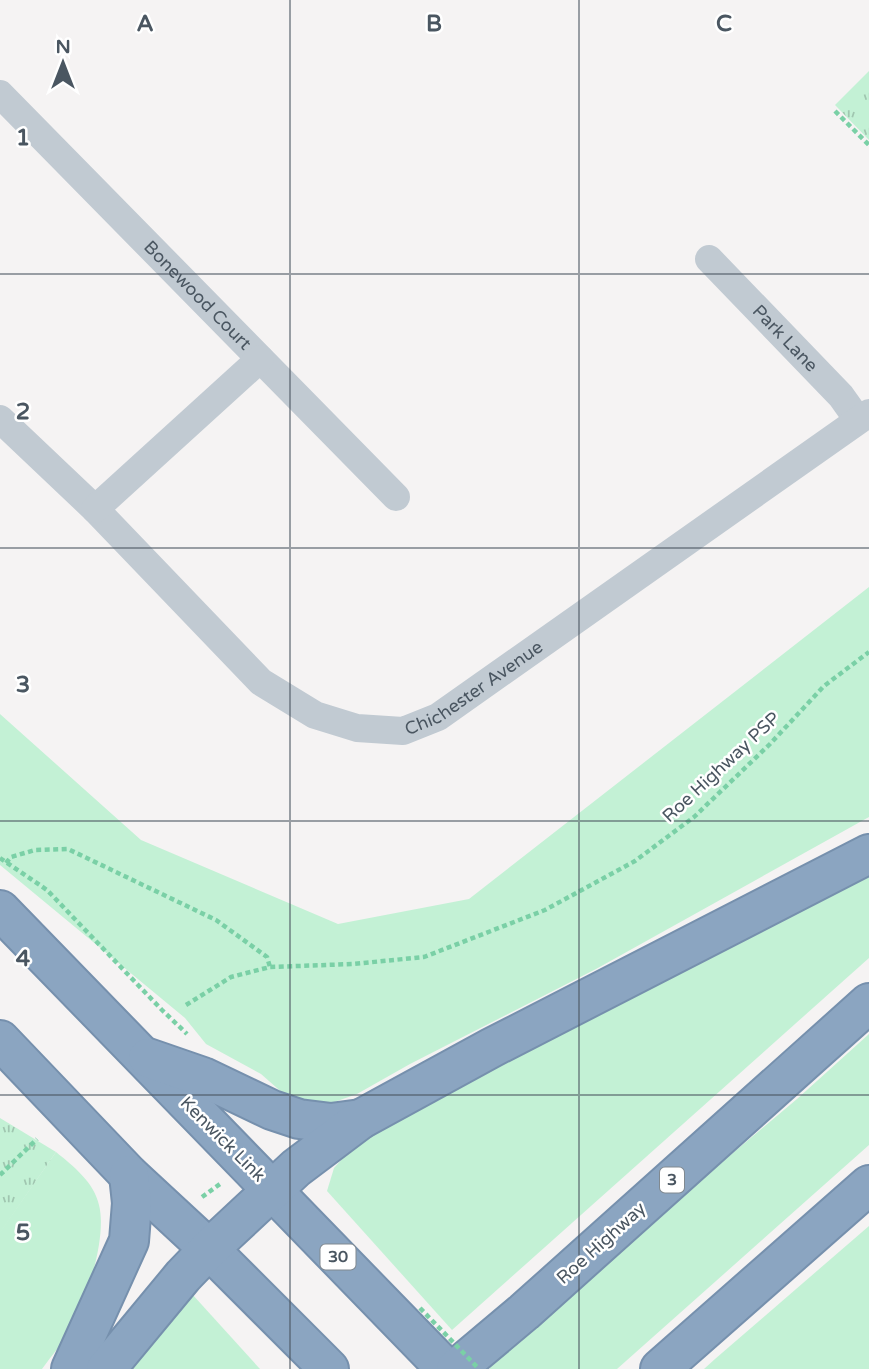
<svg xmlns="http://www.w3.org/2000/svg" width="869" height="1369" viewBox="0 0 869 1369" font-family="'Varela Round',sans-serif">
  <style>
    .grass { fill: #c3f1d5 }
    .park { fill: url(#park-tufts) }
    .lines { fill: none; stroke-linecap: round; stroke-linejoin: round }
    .highway-casing { stroke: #7690ad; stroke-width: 42 }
    .path { stroke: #7ad0a6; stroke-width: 4.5; stroke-dasharray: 5 3.5; stroke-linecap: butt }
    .street { stroke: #c1cad2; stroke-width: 28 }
    .highway { stroke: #8ba5c1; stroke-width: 38 }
    .path-bridge { stroke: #7ad0a6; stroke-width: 4.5; stroke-dasharray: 5 3.5; stroke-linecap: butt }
    .grid { fill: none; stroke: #4a5661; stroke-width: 2; stroke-opacity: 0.55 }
    .labels { text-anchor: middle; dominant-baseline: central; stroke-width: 5; stroke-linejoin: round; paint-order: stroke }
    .shield { fill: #fff; stroke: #808990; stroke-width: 2 }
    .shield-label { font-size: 16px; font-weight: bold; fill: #4a5661 }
    .street-label { font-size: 18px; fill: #4a5661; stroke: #fff }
    .grid-label { font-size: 23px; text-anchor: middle; font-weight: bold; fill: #4a5661; stroke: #fff; stroke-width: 5; stroke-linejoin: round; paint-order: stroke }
  </style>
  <defs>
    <pattern id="park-tufts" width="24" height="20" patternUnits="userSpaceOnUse" patternTransform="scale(1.75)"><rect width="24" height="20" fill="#c3f1d5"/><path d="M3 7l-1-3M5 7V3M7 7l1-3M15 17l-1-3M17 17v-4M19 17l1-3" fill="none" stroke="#a0c6b0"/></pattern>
  </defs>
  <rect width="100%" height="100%" fill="#f5f3f3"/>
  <!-- grass -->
  <g class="grass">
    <polygon points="869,587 869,817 596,969 410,1064 357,1094 323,1106 294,1103 261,1074 206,1044 185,1018 0,865 0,714 141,840 338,924 469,899"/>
    <polygon points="869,856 869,958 452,1330 327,1191 334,1168 362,1137"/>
    <polygon points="869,1034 869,1145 617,1369 490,1369 484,1362 797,1099"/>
    <path d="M56,1152C73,1166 94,1182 99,1205C107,1236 88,1297 73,1325C65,1340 52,1355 42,1369H0V1232Z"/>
    <polygon points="869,1226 869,1369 704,1369 715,1359"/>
    <polygon points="192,1294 260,1369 131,1369"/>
  </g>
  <!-- park -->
  <g class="park">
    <polygon points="869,71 869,140 835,105"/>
    <polygon points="0,1118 56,1152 0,1233"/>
  </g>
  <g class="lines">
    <defs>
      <g id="highway">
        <polyline points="0,910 446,1369"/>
        <polyline points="0,1040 129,1175 209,1249 329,1369"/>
        <polyline points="148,1058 203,1077 272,1110 299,1119 331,1123 361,1119"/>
        <polyline points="71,1369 129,1241 132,1203 129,1175"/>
        <polyline points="106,1369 183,1276 209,1249 296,1168 361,1119 491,1048 869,854"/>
        <polyline points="456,1369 524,1312 869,1003"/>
        <polyline points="660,1369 869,1185"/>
      </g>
    </defs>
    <!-- highway casing -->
    <use href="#highway" class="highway-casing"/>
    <!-- path -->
    <g class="path">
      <polyline points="835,111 869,145"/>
      <polyline points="0,858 47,890 162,1010 187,1034"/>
      <polyline points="6,863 11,857 35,850 68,849 216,920 267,957 270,967"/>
      <polyline points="186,1005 231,977 270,967 353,964 424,957 545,910 635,861 694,817 770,744 824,686 869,652"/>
      <polyline points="0,1175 37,1139"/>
      <polyline points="202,1197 220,1184"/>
    </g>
    <!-- street -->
    <g class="street">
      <path id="s1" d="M0,94L396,497"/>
      <path id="s2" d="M709,259L841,396L858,420"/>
      <path id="s3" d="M0,419L95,509L261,682L315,715L357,728L403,731L438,717L869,413"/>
      <polyline points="95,509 260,359"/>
    </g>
    <!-- highway -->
    <use href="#highway" class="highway"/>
    <!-- path-bridge -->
    <polyline class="path-bridge" points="420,1308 479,1369"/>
  </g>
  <!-- grid -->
  <path class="grid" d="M290,0V1369M579,0V1369M0,274H869M0,548H869M0,821H869M0,1095H869"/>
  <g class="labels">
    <!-- shield labels -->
    <g class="shield">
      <rect x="660" y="1167.5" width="24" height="25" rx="5"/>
      <rect x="320.5" y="1244.5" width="35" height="25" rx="5"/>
    </g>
    <g class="shield-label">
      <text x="672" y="1180">3</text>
      <text x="338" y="1257">30</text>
    </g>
    <!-- street labels -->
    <g class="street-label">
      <text stroke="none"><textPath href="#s1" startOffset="282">Bonewood Court</textPath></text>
      <text stroke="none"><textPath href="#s2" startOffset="110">Park Lane</textPath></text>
      <text stroke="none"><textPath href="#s3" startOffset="607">Chichester Avenue</textPath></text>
      <text transform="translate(721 767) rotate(-43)">Roe Highway PSP</text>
      <text transform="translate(223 1139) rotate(45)">Kenwick Link</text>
      <text transform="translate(601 1243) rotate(-42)">Roe Highway</text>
    </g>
  </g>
  <g class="grid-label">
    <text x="145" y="31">A</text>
    <text x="434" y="31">B</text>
    <text x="724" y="31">C</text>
    <text x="23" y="145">1</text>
    <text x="23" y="419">2</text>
    <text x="23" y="692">3</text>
    <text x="23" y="966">4</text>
    <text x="23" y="1240">5</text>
  </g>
  <!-- north arrow -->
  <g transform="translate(63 63)" stroke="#ffffff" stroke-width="5" paint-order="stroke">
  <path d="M0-5L12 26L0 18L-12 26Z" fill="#4a5661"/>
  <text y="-10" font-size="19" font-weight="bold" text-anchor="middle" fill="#4a5661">N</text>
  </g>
</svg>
